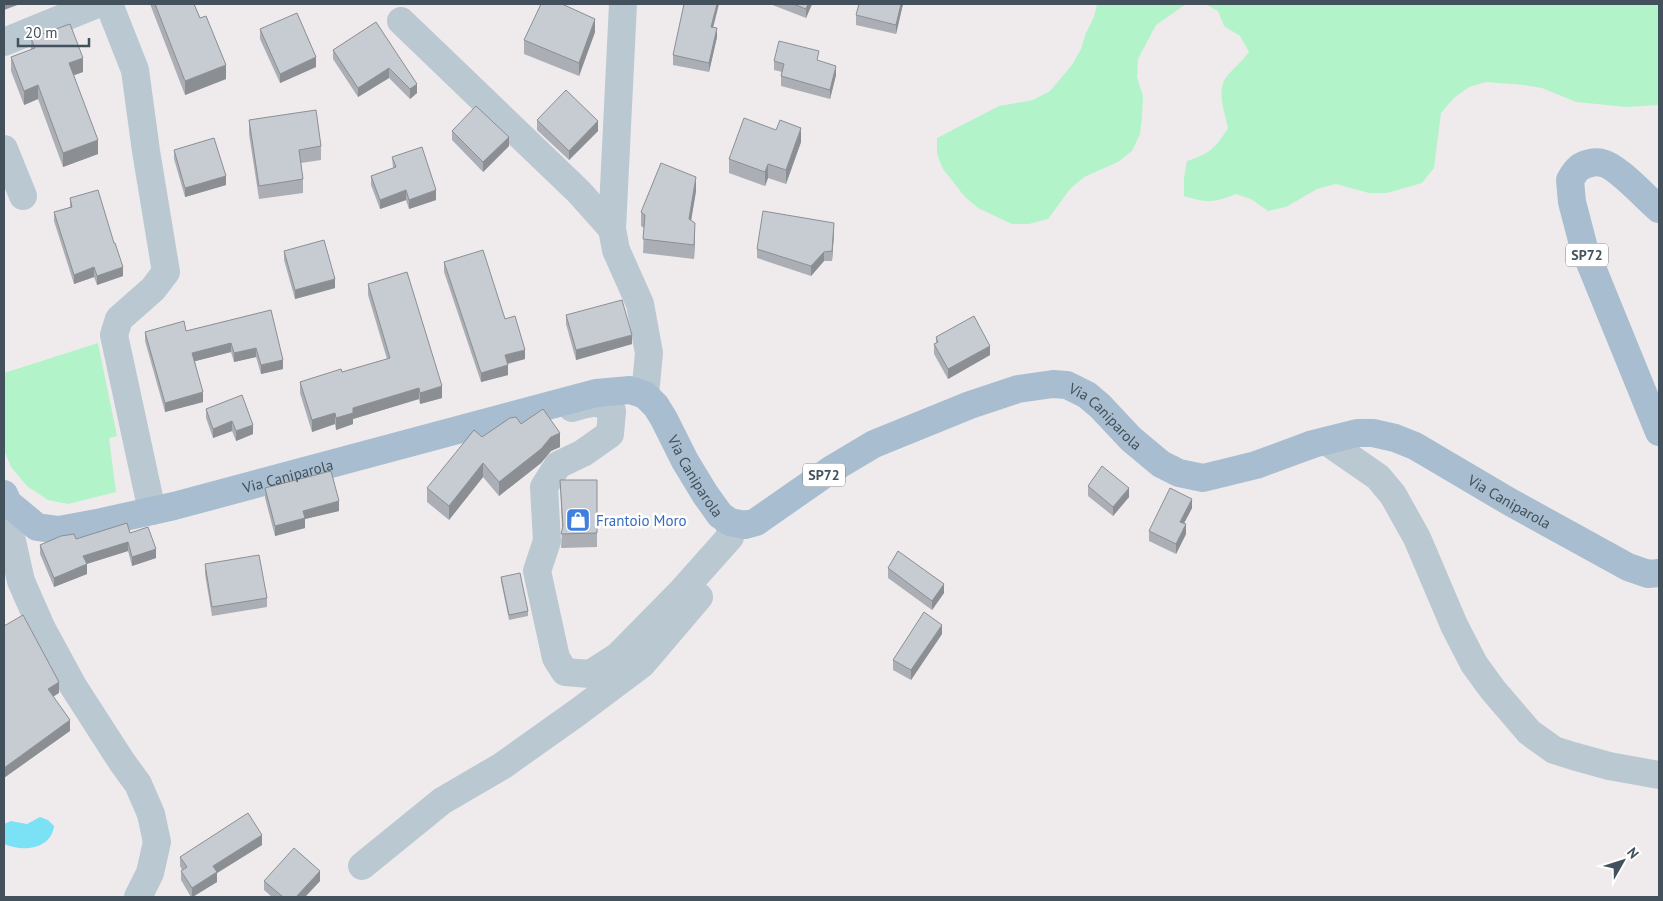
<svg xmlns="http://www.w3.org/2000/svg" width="1663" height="901" viewBox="0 0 1663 901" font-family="'PT Sans',sans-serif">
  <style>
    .green { fill: #b3f3c9 }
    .water { fill: #7be2f6 }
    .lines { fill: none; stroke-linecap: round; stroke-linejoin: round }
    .minor { stroke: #bac8d1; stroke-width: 28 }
    .major { stroke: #a8bdcf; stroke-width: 28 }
    .wall { fill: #abafb5 }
    .shaded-wall { fill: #8b8f93 }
    .building { fill: #c7ccd2; stroke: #8b8f93 }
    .labels { text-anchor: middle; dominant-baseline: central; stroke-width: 5; stroke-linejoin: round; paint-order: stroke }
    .shield { fill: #fff; stroke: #7b858c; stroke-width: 1 }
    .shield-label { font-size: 14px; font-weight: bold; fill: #42515b }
    .street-label { font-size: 15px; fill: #42515b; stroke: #fff }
    .shop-label { font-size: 15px; fill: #366cbe; stroke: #fff; text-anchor: start }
  </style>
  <rect width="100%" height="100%" fill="#efebec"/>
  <!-- green -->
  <g class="green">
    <polygon points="1097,4 1186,4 1156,25 1138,59 1137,77 1143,96 1142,117 1140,134 1132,151 1118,162 1084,177 1070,189 1048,219 1029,224 1012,224 978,208 965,197 943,169 937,154 937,138 999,106 1033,100 1050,91 1072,65 1081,49 1086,33 1094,17"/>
    <path d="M1205,4H1659V105L1627,107L1576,102L1542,88L1524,85L1486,82L1469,87L1454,98L1441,113L1434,168L1422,183L1387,193H1369L1336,184L1317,189L1286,207L1268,211L1251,199L1236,194C1215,203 1206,203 1184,196V178L1187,161C1209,154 1216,148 1228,128C1225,113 1215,88 1228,75C1235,67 1242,61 1249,52L1240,36L1224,26L1218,11Z"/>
    <polygon points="98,343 117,436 109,438 116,492 68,504 48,500 27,486 11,467 4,450 4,373"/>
  </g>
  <!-- water -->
  <path class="water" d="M40,817L48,820L54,826C51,850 22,852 4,844V824L11,821L27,824Z"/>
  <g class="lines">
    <!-- minor -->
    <g class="minor">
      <polyline points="109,4 135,70 146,151 166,272 153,289 119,319 114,335 152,511"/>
      <polyline points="401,21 579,192 612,229 616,250 640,304 649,353 645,395"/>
      <polyline points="4,42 97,4"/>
      <polyline points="4,149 23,196"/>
      <polyline points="612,229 623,4"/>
      <path d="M572,408C587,404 599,398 612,411L610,434L583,453L558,465L544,487L547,541L537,571L556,658L565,672L590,674L618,656L682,591L730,537V522"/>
      <polyline points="1326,441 1378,477 1393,495 1417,538 1454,625 1474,664 1493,690 1529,732 1554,750 1573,756 1609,766 1659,775"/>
      <polyline points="8,503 10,532 21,581 42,629 73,686 122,762 138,784 151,814 157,842 150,873 138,897"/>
      <polyline points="362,866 442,801 502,766 578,712 642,664 699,597"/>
    </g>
    <!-- major -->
    <g class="major">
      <path d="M1659,209C1646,198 1616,165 1602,163C1595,161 1584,164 1579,168C1575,171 1572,177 1570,180L1572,202L1584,248L1659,432"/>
      <path id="s1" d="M4,494L8,503L37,527L59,530L102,522L174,506L596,393L630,390L645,395L656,406L664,419L685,461L705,494L720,515L730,522L745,525L756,522L832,469L874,444L970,405L1018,389L1053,384L1067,385L1087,395L1100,406L1131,439L1161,464L1179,473L1203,478L1256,465L1313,444L1357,433H1373L1395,438L1415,446L1510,502L1628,567L1648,574L1659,573"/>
    </g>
  </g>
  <!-- wall -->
  <g class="wall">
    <polygon points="150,4 194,4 226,79 185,95"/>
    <polygon points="770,4 812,4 806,18"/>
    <polygon points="859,4 903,4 896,34 856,25 856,15"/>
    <polygon points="376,22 417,93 410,99 389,78 358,97 333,59 333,50"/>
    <polygon points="713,27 717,37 709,72 673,65 673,55"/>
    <polygon points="260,29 316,67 280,83 260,39"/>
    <polygon points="595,32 579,76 524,54 524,40"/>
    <polygon points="31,38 83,72 74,75 98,154 63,167 38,99 24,105 11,71 11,57 31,50"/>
    <polygon points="774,61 819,61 836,75 830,99 781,86 781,76 782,72 774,70"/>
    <polygon points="249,120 321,146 321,160 301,163 303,179 303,193 259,199 249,134"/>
    <polygon points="537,120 598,131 569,160 537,130"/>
    <polygon points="452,131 509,146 483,172 452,140"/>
    <polygon points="801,142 786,184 768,178 765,186 729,173 729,159"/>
    <polygon points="174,150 226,185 185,197 174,159"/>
    <polygon points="392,157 436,200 409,209 406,200 380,209 371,185 371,176 393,168"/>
    <polygon points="696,191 691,220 695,237 694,259 643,253 644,228 641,226 641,212"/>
    <polygon points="70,198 123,276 97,285 94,277 74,284 54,221 54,212 70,207"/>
    <polygon points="834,233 832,261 824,261 811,276 757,258 757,249"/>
    <polygon points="284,251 335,288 295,299 284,260"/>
    <polygon points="444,262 505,319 525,359 508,364 508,375 481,382 444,272"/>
    <polygon points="368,284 442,398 420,404 419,399 353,419 353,424 336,430 335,424 312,432 300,393 300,382 342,372 387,359 368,295"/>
    <polygon points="271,310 283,369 261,374 256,357 234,362 231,352 195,361 203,402 165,412 145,341 145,332 186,331"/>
    <polygon points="566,315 632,344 576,360 566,324"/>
    <polygon points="936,337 990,355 948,379 934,354 934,344 936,343"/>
    <polygon points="206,409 253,425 253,434 236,441 232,431 213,438 206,418"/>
    <polygon points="521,424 560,447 551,451 541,463 499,496 483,477 449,520 427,502 427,488 482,437"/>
    <polygon points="560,480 597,480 597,547 561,548 562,530"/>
    <polygon points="1088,486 1129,497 1113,516 1088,496"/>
    <polygon points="265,488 339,511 305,519 305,528 275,536 265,498"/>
    <polygon points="1192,508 1184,523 1186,534 1176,554 1149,541 1149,531"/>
    <polygon points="130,533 156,558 132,566 128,551 87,564 87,574 54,587 40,554 40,545 76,539"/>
    <polygon points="205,564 267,598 267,607 212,616 205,574"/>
    <polygon points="888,568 944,593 932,610 888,578"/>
    <polygon points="501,577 528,611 528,616 509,620 501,581"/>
    <polygon points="942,634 911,680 893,670 893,660"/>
    <polygon points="262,845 217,873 217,882 193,897 191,897 181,880 181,871 182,870 180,866 180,857"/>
    <polygon points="264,881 320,881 305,897 272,897 264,890"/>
  </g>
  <!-- shaded-wall -->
  <g class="shaded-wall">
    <polygon points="4,4 20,4 4,10"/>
    <polygon points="717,4 719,4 711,36 711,27"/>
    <polygon points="808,4 812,4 806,18 806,9"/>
    <polygon points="901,4 903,4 896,34 896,25"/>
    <polygon points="595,19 595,32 579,76 579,63"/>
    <polygon points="717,28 717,37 709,72 709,63"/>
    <polygon points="316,57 316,67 280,83 280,74"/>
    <polygon points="83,58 83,72 69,77 69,63"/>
    <polygon points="226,65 226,79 185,95 185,81"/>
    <polygon points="836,66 836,75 830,99 830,90"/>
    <polygon points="389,68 389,78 358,97 358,88"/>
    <polygon points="417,84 417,93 410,99 410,89"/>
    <polygon points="38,85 38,99 24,105 24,91"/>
    <polygon points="598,121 598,131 569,160 569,151"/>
    <polygon points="801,128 801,142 786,184 786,170"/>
    <polygon points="509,137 509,146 483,172 483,162"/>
    <polygon points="98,140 98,154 63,167 63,153"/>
    <polygon points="768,164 768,178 765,186 765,172"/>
    <polygon points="226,176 226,185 185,197 185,188"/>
    <polygon points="696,177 696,191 689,233 689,219"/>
    <polygon points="406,190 406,200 380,209 380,200"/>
    <polygon points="436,190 436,200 409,209 409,200"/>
    <polygon points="695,223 695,237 694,259 694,245"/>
    <polygon points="834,223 834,233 832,261 832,251"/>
    <polygon points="824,252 824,261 811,276 811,266"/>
    <polygon points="94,267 94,277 74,284 74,275"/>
    <polygon points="123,267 123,276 97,285 97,276"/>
    <polygon points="335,279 335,288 295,299 295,290"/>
    <polygon points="632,335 632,344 576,360 576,350"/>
    <polygon points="231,343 231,352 192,362 192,353"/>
    <polygon points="990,346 990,355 948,379 948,369"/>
    <polygon points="256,348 256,357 234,362 234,353"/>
    <polygon points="525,350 525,359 505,364 505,355"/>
    <polygon points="283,360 283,369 261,374 261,365"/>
    <polygon points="508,365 508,375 481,382 481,373"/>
    <polygon points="442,386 442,398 420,404 420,393"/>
    <polygon points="419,388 419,399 353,419 353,424 336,430 336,418 353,408"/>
    <polygon points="203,392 203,402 165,412 165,403"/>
    <polygon points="335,413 335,424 312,432 312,420"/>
    <polygon points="232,421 232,431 213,438 213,429"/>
    <polygon points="253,425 253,434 236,441 236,431"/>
    <polygon points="560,433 560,447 551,451 541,463 499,496 499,482 551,437"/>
    <polygon points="483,463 483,477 449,520 449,506"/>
    <polygon points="1129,488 1129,497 1113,516 1113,507"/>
    <polygon points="1192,499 1192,508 1180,531 1180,522"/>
    <polygon points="339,501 339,511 305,519 305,528 275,536 275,526 303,511"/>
    <polygon points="1186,524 1186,534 1176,554 1176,544"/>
    <polygon points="128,542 128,551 83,565 83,556"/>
    <polygon points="156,549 156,558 132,566 132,557"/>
    <polygon points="87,564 87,574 54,587 54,578"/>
    <polygon points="944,584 944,593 932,610 932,601"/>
    <polygon points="942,625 942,634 911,680 911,670"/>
    <polygon points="59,682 59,693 48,700 48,689"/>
    <polygon points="70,720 70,731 4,778 4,768"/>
    <polygon points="262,835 262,845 217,873 217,882 192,897 192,888 213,866"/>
    <polygon points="320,871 320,881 305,897 296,897"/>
  </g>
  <!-- building -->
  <g class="building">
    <polygon points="155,4 194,4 200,18 206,16 226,65 185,81"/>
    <polygon points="541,4 562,4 595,19 579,63 524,40"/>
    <polygon points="684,4 717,4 711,27 717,28 709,63 673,55"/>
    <polygon points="793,4 808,4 806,9"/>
    <polygon points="859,4 901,4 896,25 856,15"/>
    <polygon points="297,13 316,57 280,74 260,29"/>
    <polygon points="376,22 417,84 410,89 389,68 358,88 333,50"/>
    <polygon points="70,24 83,58 69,63 98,140 63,153 38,85 24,91 11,57 35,48 31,38"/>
    <polygon points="779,41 819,51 817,60 836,66 830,90 781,76 784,64 774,61"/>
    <polygon points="566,90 598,121 569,151 537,120"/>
    <polygon points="476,106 509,137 483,162 452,131"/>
    <polygon points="316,110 321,146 299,150 303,179 259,186 249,120"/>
    <polygon points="744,118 776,130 780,120 801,128 786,170 768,164 765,172 729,159"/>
    <polygon points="214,138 226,176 185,188 174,150"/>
    <polygon points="422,147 436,190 409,200 406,190 380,200 371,176 396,167 392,157"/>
    <polygon points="661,163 696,177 689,219 695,223 694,245 643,239 645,215 641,212"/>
    <polygon points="98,190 114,243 115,243 123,267 97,276 94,267 74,275 54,212 72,207 70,198"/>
    <polygon points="763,211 834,223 832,251 824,252 811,266 757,249"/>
    <polygon points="324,240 335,279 295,290 284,251"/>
    <polygon points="483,250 505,319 515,316 525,350 505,355 508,365 481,373 444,262"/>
    <polygon points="407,272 442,386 420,393 419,388 353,408 353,413 336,418 335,413 312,420 300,382 341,369 342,372 390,358 368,284"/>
    <polygon points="622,300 632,335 576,350 566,315"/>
    <polygon points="271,310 283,360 261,365 256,348 234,353 231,343 192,353 203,392 165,403 145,332 184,321 186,331"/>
    <polygon points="974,316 990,346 948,369 934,344 938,342 936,337"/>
    <polygon points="242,395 253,425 236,431 232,421 213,429 206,409"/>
    <polygon points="543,409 560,433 551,437 541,449 499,482 483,463 449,506 427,488 474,430 482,437 510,418 516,417 521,424"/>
    <polygon points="1102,466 1129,488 1113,507 1088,486"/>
    <polygon points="331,471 339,501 303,511 305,518 275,526 265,488"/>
    <polygon points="560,480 597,480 597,533 561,534 563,526"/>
    <polygon points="1170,488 1192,499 1180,522 1186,524 1176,544 1149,531"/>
    <polygon points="127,523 130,533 148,527 156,549 132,557 128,542 83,556 87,564 54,578 40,545 61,536 74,534 76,539"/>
    <polygon points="898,551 944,584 932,601 888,568"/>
    <polygon points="259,555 267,598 212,607 205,564"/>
    <polygon points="520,573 528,611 509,615 501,577"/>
    <polygon points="924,612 942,625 911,670 893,660"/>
    <polygon points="23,615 59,682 48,689 70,720 4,768 4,626"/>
    <polygon points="248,813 262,835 213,866 217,872 192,888 181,871 187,867 180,857"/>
    <polygon points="294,848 320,871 296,897 283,897 264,881"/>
  </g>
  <!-- icons -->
  <defs>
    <symbol id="shop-square" viewBox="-11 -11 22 22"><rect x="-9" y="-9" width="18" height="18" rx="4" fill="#3f7fe0" stroke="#fff"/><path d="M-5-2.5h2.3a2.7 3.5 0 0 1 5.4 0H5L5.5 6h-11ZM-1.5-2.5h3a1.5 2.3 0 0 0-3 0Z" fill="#fff"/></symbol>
  </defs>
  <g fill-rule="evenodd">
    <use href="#shop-square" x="564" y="506" width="28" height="28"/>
  </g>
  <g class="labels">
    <!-- shield labels -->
    <g class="shield">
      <rect x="1566" y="243.5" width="42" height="23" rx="4"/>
      <rect x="803" y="463.5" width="42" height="23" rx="4"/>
    </g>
    <g class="shield-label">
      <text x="1587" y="255">SP72</text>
      <text x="824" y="475">SP72</text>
    </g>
    <!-- street labels -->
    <g class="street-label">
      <text stroke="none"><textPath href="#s1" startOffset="1250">Via Caniparola</textPath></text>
      <text stroke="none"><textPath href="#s1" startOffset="770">Via Caniparola</textPath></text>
      <text stroke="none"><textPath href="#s1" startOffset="305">Via Caniparola</textPath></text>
      <text stroke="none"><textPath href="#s1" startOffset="1699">Via Caniparola</textPath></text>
    </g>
    <!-- shop labels -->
    <g class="shop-label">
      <text x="596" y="520">Frantoio Moro</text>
    </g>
  </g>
  <!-- border -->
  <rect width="1663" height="901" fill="none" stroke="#42515b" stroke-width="10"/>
  <!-- north arrow -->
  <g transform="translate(1623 861) rotate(51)" stroke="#ffffff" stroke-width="4" paint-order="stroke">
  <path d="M0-4L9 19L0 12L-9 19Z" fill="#42515b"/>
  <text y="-8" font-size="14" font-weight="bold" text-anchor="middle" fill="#42515b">N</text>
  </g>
  <!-- scale -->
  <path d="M18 38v8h71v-8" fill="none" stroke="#42515b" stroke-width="2.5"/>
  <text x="25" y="38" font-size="15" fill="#42515b" stroke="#ffffff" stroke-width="4" paint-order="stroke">20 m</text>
</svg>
